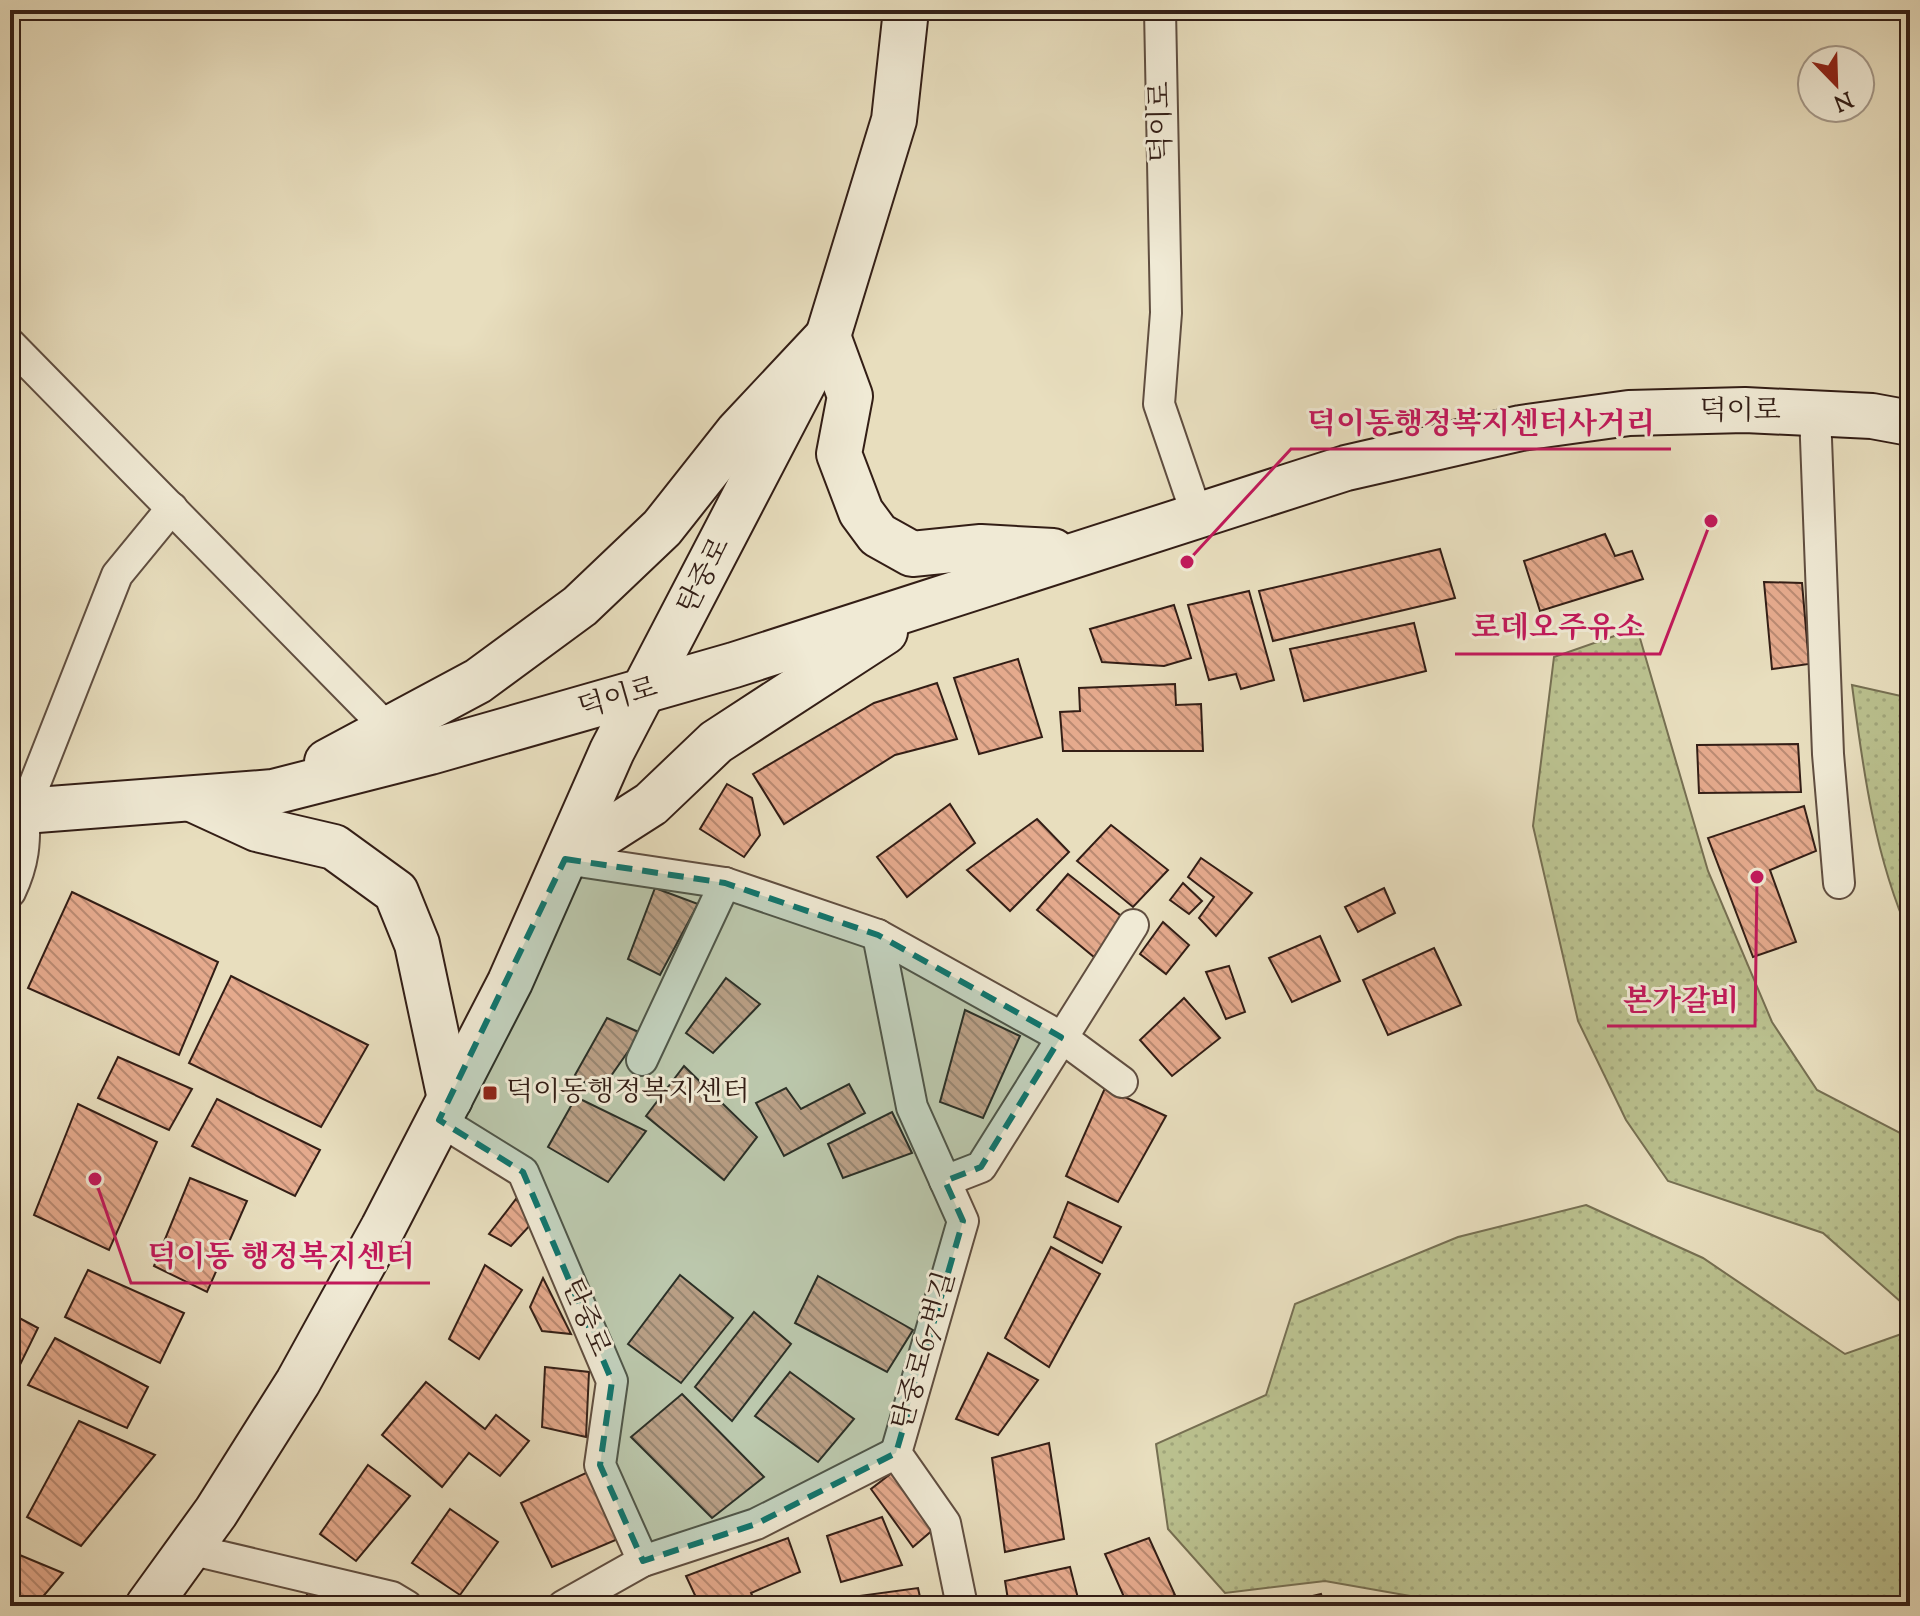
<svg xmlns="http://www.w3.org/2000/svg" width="1920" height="1616" viewBox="0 0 1920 1616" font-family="'Sorts Mill Goudy','Noto Serif KR',serif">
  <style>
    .grass { fill: url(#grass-dots); stroke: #766f52; stroke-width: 2 }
    .building { fill: url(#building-back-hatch); stroke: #331e16; stroke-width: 2 }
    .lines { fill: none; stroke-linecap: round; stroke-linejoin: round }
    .minor-casing { stroke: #604e40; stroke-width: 34 }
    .secondary-casing { stroke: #331e16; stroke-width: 48 }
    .minor { stroke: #f0ead5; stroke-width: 30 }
    .secondary { stroke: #f0ead5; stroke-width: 44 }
    .marked { fill: #0f766e; fill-opacity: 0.2; stroke: #0f766e; stroke-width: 6; stroke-dasharray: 16 10; stroke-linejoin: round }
    .poi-dot { fill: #8f2418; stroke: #f0ead5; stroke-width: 3 }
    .labels { text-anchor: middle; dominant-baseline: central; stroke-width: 6; stroke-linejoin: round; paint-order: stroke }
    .street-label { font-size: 28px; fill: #331e16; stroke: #f0ead5 }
    .poi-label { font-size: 28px; fill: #331e16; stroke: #f0ead5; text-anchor: start }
    .leader { fill: none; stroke: #c2185b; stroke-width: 3 }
    .callout-dot { fill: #c2185b; stroke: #f0ead5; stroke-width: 3 }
    .callout-label { font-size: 30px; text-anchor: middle; font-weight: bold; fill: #c2185b; stroke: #f0ead5; stroke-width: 6; stroke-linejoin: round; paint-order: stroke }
  </style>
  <defs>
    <pattern id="grass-dots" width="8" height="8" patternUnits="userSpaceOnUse" patternTransform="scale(2)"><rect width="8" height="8" fill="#bac08e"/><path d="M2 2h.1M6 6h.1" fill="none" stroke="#a0a57a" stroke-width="1.8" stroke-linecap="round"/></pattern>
    <pattern id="building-back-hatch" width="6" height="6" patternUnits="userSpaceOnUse" patternTransform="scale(2)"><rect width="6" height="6" fill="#e5aa8d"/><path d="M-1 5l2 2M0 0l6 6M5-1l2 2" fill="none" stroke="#ba8a72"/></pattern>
  </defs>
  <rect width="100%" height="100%" fill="#e8debe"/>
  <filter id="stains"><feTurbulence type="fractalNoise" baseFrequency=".0025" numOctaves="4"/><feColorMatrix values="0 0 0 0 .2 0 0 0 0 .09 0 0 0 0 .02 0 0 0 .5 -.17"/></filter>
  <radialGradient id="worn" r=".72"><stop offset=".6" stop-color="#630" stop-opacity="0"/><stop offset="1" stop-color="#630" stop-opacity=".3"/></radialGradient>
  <!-- grass -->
  <g class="grass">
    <polygon points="1637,628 1708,871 1772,1022 1817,1090 1910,1138 1910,1310 1823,1233 1668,1181 1626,1120 1578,1021 1533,826 1554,657"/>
    <path d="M1852,685L1910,698V936C1875,858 1863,770 1852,685Z"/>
    <polygon points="1586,1205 1703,1258 1845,1354 1910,1331 1910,1606 1467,1606 1325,1581 1225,1593 1168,1529 1156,1444 1266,1395 1295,1304 1458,1237"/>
  </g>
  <!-- building -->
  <g class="building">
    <polygon points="1605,534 1615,556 1632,551 1643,579 1540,611 1524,561"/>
    <polygon points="1440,549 1455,598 1273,641 1259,591"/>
    <polygon points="1764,582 1802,583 1809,664 1772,669"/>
    <polygon points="1249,591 1274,680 1241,689 1236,674 1209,680 1188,605"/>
    <polygon points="1174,605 1191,658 1164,666 1102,662 1090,629"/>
    <polygon points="1414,623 1426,671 1304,701 1290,649"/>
    <polygon points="1018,659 1042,737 979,754 954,678"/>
    <polygon points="937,683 957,739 895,755 784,824 753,774 874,703"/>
    <polygon points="1175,684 1176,705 1201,704 1203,751 1063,751 1060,712 1080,711 1079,688"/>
    <polygon points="1798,744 1801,792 1699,793 1697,745"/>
    <polygon points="727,784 752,798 760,835 744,857 700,829"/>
    <polygon points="950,804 975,843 907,897 877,857"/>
    <polygon points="1804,806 1816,851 1770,870 1796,942 1753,957 1708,838"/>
    <polygon points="1037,819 1069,852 1010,911 967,870"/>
    <polygon points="1111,825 1168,870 1133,907 1077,861"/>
    <polygon points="1201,858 1252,893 1216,936 1199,918 1214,897 1188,877"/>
    <polygon points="1068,874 1125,919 1094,957 1037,910"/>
    <polygon points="1183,883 1202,901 1189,914 1170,900"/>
    <polygon points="655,888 698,904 660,975 628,959"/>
    <polygon points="1384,888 1395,913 1358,932 1345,907"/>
    <polygon points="72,892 218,962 179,1055 28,988"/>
    <polygon points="1163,922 1189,945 1166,974 1140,954"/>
    <polygon points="1320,936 1340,981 1292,1002 1269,958"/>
    <polygon points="1434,948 1461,1005 1388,1035 1363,980"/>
    <polygon points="1229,966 1245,1012 1226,1019 1206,972"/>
    <polygon points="231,976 368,1045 321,1127 189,1063"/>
    <polygon points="726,978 760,1004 713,1053 686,1033"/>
    <polygon points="1184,998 1220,1038 1172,1076 1140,1040"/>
    <polygon points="965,1010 1020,1036 983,1118 940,1102"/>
    <polygon points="607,1018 641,1033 599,1093 575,1075"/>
    <polygon points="118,1057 192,1089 169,1130 98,1098"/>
    <polygon points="684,1066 757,1137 724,1180 646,1116"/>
    <polygon points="849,1084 865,1113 784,1156 756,1103 786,1088 801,1109"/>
    <polygon points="1105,1088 1166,1116 1118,1202 1066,1176"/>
    <polygon points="576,1097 646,1131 608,1182 548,1147"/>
    <polygon points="217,1099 320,1150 295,1196 192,1146"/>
    <polygon points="78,1104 157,1142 109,1250 34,1215"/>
    <polygon points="892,1112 912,1153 843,1178 828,1144"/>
    <polygon points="190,1178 247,1201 207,1292 154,1266"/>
    <polygon points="516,1199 533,1222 511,1246 489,1234"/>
    <polygon points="1068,1202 1121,1227 1102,1263 1054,1237"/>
    <polygon points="1051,1247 1100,1274 1049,1367 1005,1338"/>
    <polygon points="485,1265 522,1290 479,1359 449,1339"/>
    <polygon points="88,1270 184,1313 160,1363 65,1317"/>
    <polygon points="680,1275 733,1318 681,1383 628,1344"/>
    <polygon points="818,1276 913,1330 887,1372 795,1323"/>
    <polygon points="543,1278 571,1334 542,1331 530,1307"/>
    <polygon points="754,1312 791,1344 732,1421 695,1387"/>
    <polygon points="10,1313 38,1328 15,1375 10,1373"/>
    <polygon points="55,1338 148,1387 127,1428 28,1385"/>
    <polygon points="988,1353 1038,1380 998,1435 956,1419"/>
    <polygon points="545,1367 589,1372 586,1437 542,1427"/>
    <polygon points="790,1372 854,1419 818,1462 755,1416"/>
    <polygon points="426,1382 485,1429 496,1415 529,1441 500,1476 469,1453 442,1487 382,1435"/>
    <polygon points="682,1394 764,1477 712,1518 631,1437"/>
    <polygon points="79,1421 155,1455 81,1546 27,1517"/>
    <polygon points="1049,1443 1064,1539 1005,1552 992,1458"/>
    <polygon points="368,1465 410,1496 356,1561 320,1534"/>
    <polygon points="588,1472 618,1539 552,1567 521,1503"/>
    <polygon points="893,1472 935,1528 913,1547 871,1489"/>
    <polygon points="450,1509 498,1542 460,1595 412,1563"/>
    <polygon points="882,1517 902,1565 841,1582 827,1536"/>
    <polygon points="788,1538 800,1572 751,1593 757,1606 700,1606 686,1576"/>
    <polygon points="1149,1538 1175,1595 1151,1606 1128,1606 1105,1554"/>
    <polygon points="10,1551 63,1573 35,1606 10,1606"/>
    <polygon points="1070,1567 1080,1606 1009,1606 1005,1581"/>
    <polygon points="314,1586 341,1602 339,1606 298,1606"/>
    <polygon points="918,1588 922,1606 845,1606 844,1598"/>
    <polygon points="1321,1594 1325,1606 1271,1606"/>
  </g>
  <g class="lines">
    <defs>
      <g id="minor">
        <polyline points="1160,10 1166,313 1159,404 1197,515"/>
        <polyline points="10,344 388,729"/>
        <polyline points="1815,413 1828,754 1839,883"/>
        <polyline points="565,859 725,883 878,935 1061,1037 1122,1082"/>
        <path d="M10,892C24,863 25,842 24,811L117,575L172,508"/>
        <polyline points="878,935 912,1107 963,1221 896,1453 945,1523 962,1606"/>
        <polyline points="642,1060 725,883"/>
        <polyline points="439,1120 523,1172 612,1381 600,1465 643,1561"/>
        <polyline points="945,1181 981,1167 1133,925"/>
        <polyline points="189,1549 392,1597 407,1606"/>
        <polyline points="563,1606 643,1561 756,1524 896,1453"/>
      </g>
      <g id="secondary">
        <polyline points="327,762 478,681 580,606 662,528 738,432 828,336 850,396 839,454 861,512 878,535 912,554 981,547 1053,551"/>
        <polyline points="194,800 257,829 334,847 396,892 417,944 450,1099"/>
        <polyline points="10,808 24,811 273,792 430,752 734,665 1346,468 1521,428 1629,413 1745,410 1872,416 1910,423"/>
        <polyline points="565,859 651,804 716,742 885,632"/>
        <polyline points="148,1606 216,1512 298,1382 383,1228 510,982 612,751 828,336 894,120 906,10"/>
      </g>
    </defs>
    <!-- minor casing -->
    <use href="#minor" class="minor-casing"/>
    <!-- secondary casing -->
    <use href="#secondary" class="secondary-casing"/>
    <!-- minor -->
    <use href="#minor" class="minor"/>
    <!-- secondary -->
    <use href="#secondary" class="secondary"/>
  </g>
  <!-- marked area -->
  <path class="marked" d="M565,859L725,883L878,935L1061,1037L981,1167L945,1181L963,1221L896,1453L756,1524L643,1561L600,1465L612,1381L523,1172L439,1120Z"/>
  <!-- markers -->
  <rect class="poi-dot" x="482" y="1085" width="16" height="16" rx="4"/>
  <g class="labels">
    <!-- street labels -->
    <g class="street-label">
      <text transform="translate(1162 122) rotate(-91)">덕이로</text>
      <text x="1740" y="412">덕이로</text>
      <text transform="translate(705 576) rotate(-63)">탄중로</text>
      <text transform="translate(618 699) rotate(-16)">덕이로</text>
      <text transform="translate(585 1318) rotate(67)">탄중로</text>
      <text transform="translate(925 1351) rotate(-74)">탄중로67번길</text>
    </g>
    <!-- poi labels -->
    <g class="poi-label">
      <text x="506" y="1093">덕이동행정복지센터</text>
    </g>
  </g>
  <!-- callouts -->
  <path class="leader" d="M1187 562L1291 449H1671M1711 521L1660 654H1455M1757 877L1755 1026H1607M95 1179L131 1283H430"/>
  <g class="callout-dot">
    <circle cx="1187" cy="562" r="8"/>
    <circle cx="1711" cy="521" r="8"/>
    <circle cx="1757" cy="877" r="8"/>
    <circle cx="95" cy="1179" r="8"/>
  </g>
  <g class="callout-label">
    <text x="1481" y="433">덕이동행정복지센터사거리</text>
    <text x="1558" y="637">로데오주유소</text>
    <text x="1681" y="1010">본가갈비</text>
    <text x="281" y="1266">덕이동 행정복지센터</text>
  </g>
  <!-- margin -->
  <rect width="1920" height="1616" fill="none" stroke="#e8debe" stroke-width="40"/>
  <rect x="12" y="12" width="1896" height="1592" fill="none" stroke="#331e16" stroke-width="4"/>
  <rect x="20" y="20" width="1880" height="1576" fill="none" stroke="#331e16" stroke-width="2"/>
  <!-- north arrow -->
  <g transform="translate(1836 84) rotate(157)"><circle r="38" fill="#f0ead5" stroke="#a49889" stroke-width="2"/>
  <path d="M0-6L14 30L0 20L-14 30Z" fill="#8f2418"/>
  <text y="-12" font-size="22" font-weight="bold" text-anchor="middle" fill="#331e16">N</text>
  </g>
  <rect width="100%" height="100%" filter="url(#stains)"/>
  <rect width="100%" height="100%" fill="url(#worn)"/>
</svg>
